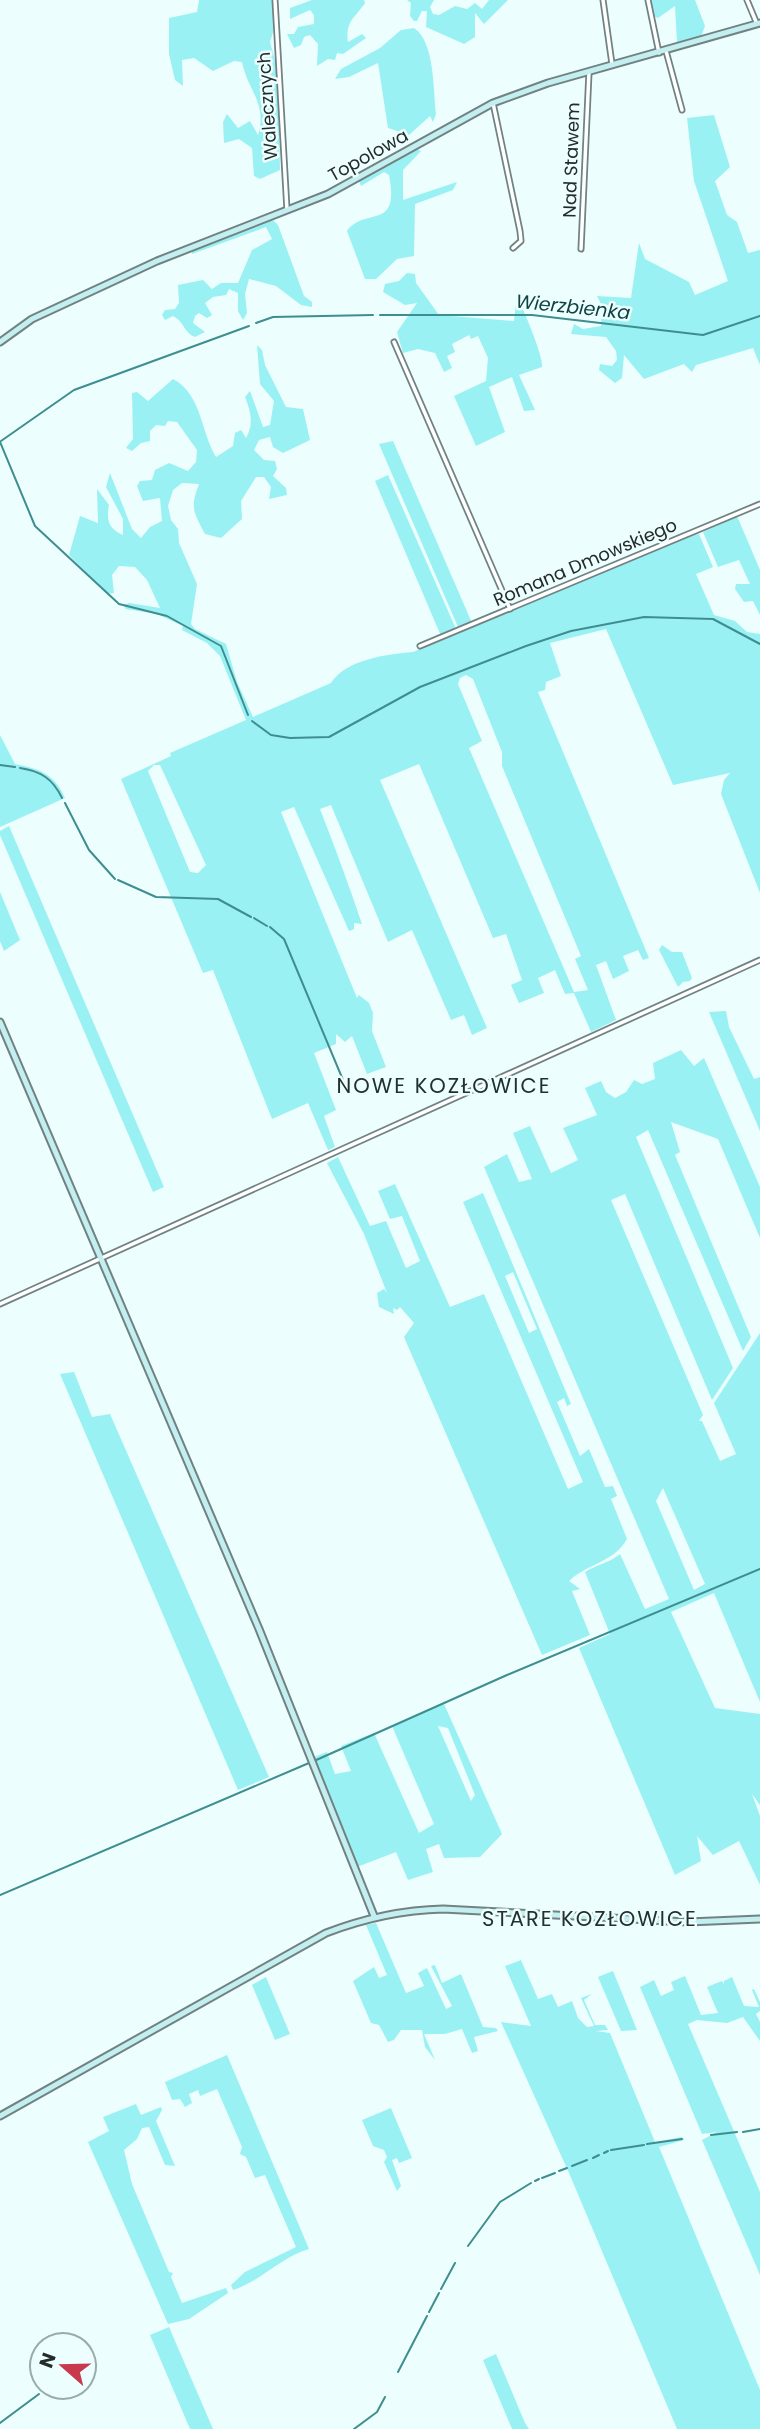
<svg xmlns="http://www.w3.org/2000/svg" width="760" height="2429" viewBox="0 0 760 2429" font-family="Poppins,sans-serif">
  <style>
    .green { fill: #9af1f3; fill-rule: evenodd }
    .lines { fill: none; stroke-linecap: round; stroke-linejoin: round }
    .stream { stroke: #3f8e8f; stroke-width: 2 }
    .street-casing { stroke: #728283; stroke-width: 7 }
    .secondary-casing { stroke: #728283; stroke-width: 9 }
    .street { stroke: #fff; stroke-width: 3.5 }
    .secondary { stroke: #c4eff0; stroke-width: 5 }
    .labels { text-anchor: middle; dominant-baseline: central; stroke-width: 5; stroke-linejoin: round; paint-order: stroke }
    .street-label { font-size: 18px; fill: #242b2b; stroke: #ecfefe }
    .water-label { font-size: 19px; font-style: italic; fill: #104244; stroke: #ecfefe }
    .quarter-label { font-size: 21px; letter-spacing: 2px; fill: #223030; stroke: #ecfefe }
  </style>
  <rect width="100%" height="100%" fill="#ecfefe"/>
  <!-- green -->
  <g class="green">
    <path d="M199,0H273L275,26L270,42L278,71L280,170L260,179L254,176L252,148L239,139L224,143L223,122L227,114L238,128L250,121L258,135C268,104 247,89 242,62L234,61L213,71L194,58L182,60L183,86L175,80L169,54V18L197,12Z"/>
    <path d="M312,0H364L365,3C355,18 345,21 348,42L362,34L366,38L343,54L337,53L335,60L328,59L317,66L318,44L310,35L304,37L301,45L294,48L287,34H294L298,27L314,24V15L310,10L290,19V8Z"/>
    <polygon points="407,0 434,0 430,7 433,14 439,15 455,6 467,9 475,3 482,9 489,0 508,0 484,24 475,13 475,37 464,44 426,27 427,11 422,11 417,21 414,21 410,16 411,3"/>
    <polygon points="647,0 695,0 705,26 701,37 677,42 675,6 658,18 651,15"/>
    <path d="M414,28C435,42 433,90 436,114L433,122L430,116L409,135L388,128L378,63L349,77L335,79L341,69L380,48L401,30Z"/>
    <polygon points="714,115 730,167 715,181 727,215 737,222 748,253 760,250 760,365 753,348 696,365 692,372 684,364 644,379 624,355 622,378 615,383 599,370 600,364 612,366 617,360 616,351 606,337 571,334 574,324 583,329 601,326 602,306 597,296 631,298 639,243 645,259 689,282 695,295 728,281 694,181 687,118"/>
    <path d="M410,146L421,151L403,170V200L457,182L453,190L415,204L414,256L397,259L376,279H365L347,231C366,206 400,232 389,175L384,172L361,186L356,174Z"/>
    <path d="M272,219L278,225L304,296L312,302V307L301,305L276,286L249,279L245,294L247,313L243,320L238,311V293L229,289L226,295L213,297L205,303L212,315L207,318L199,313L195,316L193,323L205,332L195,337C184,333 184,321 173,316L165,320L162,315L165,310L175,309L179,303L178,285L203,280L212,289L221,283H238L252,250L272,239L266,227L192,254V249Z"/>
    <path d="M407,273L415,274L416,283L439,315L514,321L516,304H520C525,312 544,359 542,367L519,375L535,410L524,411L512,377L489,387L505,432L476,446L454,396L486,381L488,358L478,336L471,339L469,335L452,344L455,352L447,356L452,368L444,372L435,353L418,349L403,353L397,332L417,303L405,305L383,292L385,284L399,281Z"/>
    <path d="M257,345L262,350L265,365L286,407L303,409L310,440L283,453L273,447L270,437L259,440L254,450L264,460L275,461L277,469L273,476L286,488L287,495L269,499L271,487L264,477H256L241,501L242,519L221,538L205,534C193,511 190,508 199,484L182,483L173,490L168,506L171,520L178,529L179,543L197,584L191,624L195,629L226,644L237,682L253,717L331,683C345,660 387,654 413,652L686,536L699,534L713,567L696,574L714,615L735,621L747,632L760,634V893L721,794L724,780L730,773L673,785L606,629L550,643L561,676L546,682L545,690L538,692L649,958L643,960L638,950L623,956L629,971L613,979L606,961L596,965L616,1020L591,1032L574,993L565,994L555,970L538,978L544,993L519,1003L511,985L522,980L506,934L493,938L419,764L380,780L487,1028L472,1035L464,1015L451,1020L412,930L388,942L331,805L320,809C335,847 349,886 362,924L354,923V929L349,931L294,807L281,812L357,998L359,995L369,1003L373,1013L372,1031L386,1067L367,1074L352,1036L345,1042L336,1034V1044L314,1053L336,1110L324,1116L335,1147L328,1150L308,1103L272,1119L213,970L203,973L121,779L171,756L170,753L246,720L220,656L207,643L182,630L183,626L157,614L126,609L123,605L129,603L160,608L147,580L135,567L119,566L112,575L114,593L107,594L69,555L80,516L98,523L97,489L109,505C106,521 109,529 123,535V519L106,487L110,473L132,529L141,538L150,527L162,521L160,498L143,501L137,486L140,481L152,480L155,470L169,463L188,471L196,462L197,450L177,422L168,421L165,426L156,425L150,431V441L141,443L132,451L126,448L133,439L132,393L137,392L148,401L173,379C202,394 201,433 216,457L233,446L235,433L241,430L246,438C254,424 251,412 245,397L250,391L263,427L270,425L274,401L260,384ZM466,675L473,679L502,752V766L581,956L575,959L588,990L574,992L469,748L482,741L458,684L460,678ZM154,765H160L206,865L198,873L190,872L148,771Z"/>
    <polygon points="393,441 472,623 458,627 379,444"/>
    <polygon points="388,475 456,629 441,636 375,481"/>
    <polygon points="737,516 760,570 760,615 753,601 744,602 735,589 736,584 750,584 739,560 718,567 703,532"/>
    <path d="M0,735L15,764C39,769 54,773 65,798L0,827Z"/>
    <polygon points="9,826 164,1187 153,1192 0,835 0,831"/>
    <polygon points="0,892 20,940 4,951 0,941"/>
    <polygon points="662,945 672,952 682,952 692,978 690,981 683,982 678,987 659,950"/>
    <polygon points="726,1011 729,1027 754,1079 760,1077 760,1131 709,1012"/>
    <path d="M681,1050L694,1066L704,1058L760,1187V1238L718,1139L671,1122L680,1152L675,1155L751,1337L743,1351L648,1130L636,1137L733,1368L712,1400L625,1194L611,1200L703,1415L699,1421H702L720,1461L736,1454L714,1403L760,1333V1702L714,1593L671,1612L715,1708L760,1714V1805L752,1794L760,1816V1885L739,1841L713,1855L697,1836L701,1861L675,1875L579,1648L610,1634L585,1572C596,1565 609,1563 620,1554L645,1609L669,1599L484,1167L507,1154L519,1182L532,1179L513,1133L530,1126L551,1173L578,1160L563,1128L597,1115L585,1088L601,1081L606,1092L615,1098L626,1092L634,1080L642,1084L655,1079L653,1063ZM663,1488L705,1584L694,1590L656,1501Z"/>
    <path d="M338,1157L370,1226L386,1221L406,1268L420,1261L402,1216L390,1219L378,1191L395,1184L450,1307L484,1294L568,1489L583,1482L463,1202L483,1193L571,1404L567,1406L564,1398L557,1402L580,1456L589,1449L605,1487L613,1486L617,1496L611,1499L627,1539C613,1563 588,1563 569,1581L580,1589L572,1591L590,1635L542,1655L404,1337L414,1323L400,1307L397,1310L393,1308L394,1314L379,1307L377,1293L384,1289L387,1293L364,1234L327,1163ZM513,1272L537,1329L529,1333L505,1276Z"/>
    <polygon points="74,1372 92,1417 110,1414 269,1777 238,1790 60,1374"/>
    <path d="M444,1704L502,1834L480,1857L444,1858L439,1844L426,1849L433,1872L408,1880L396,1852L357,1867L314,1757L327,1752L335,1774L351,1771L341,1746L374,1733L419,1833L434,1824L392,1726ZM438,1726L448,1728L475,1795L471,1801Z"/>
    <polygon points="376,1923 406,1993 424,1986 418,1973 427,1968 446,2009 452,2006 431,1966 435,1965 442,1983 461,1974 483,2027 496,2028 498,2031 474,2037 478,2051 472,2053 462,2029 445,2034 424,2034 435,2060 425,2047 422,2030 401,2030 394,2040 388,2042 379,2025 371,2023 353,1981 374,1967 379,1978 387,1975 366,1925"/>
    <polygon points="521,1960 538,1999 552,1994 558,2007 572,2001 578,2018 587,2027 594,2026 581,1998 592,1994 584,2000 595,2025 605,2025 608,2030 596,2031 610,2033 655,2142 682,2137 684,2140 659,2147 760,2390 760,2429 677,2429 569,2173 501,2022 531,2026 505,1966"/>
    <polygon points="613,1971 637,2030 621,2031 598,1977"/>
    <polygon points="685,1976 701,2015 718,2013 707,1987 722,1981 724,1984 724,1981 732,1977 744,2006 759,2007 752,1990 754,1989 760,2002 760,2011 756,2014 760,2022 760,2041 743,2017 727,2023 697,2020 688,2024 760,2192 760,2275 702,2140 717,2132 702,2134 640,1987 654,1980 661,1996 674,1990 671,1982"/>
    <polygon points="266,1977 290,2034 275,2040 252,1985"/>
    <path d="M227,2055L309,2249C281,2257 261,2281 233,2290L231,2285L245,2272L296,2247L265,2175L255,2178L246,2157L240,2154L242,2147L217,2089L200,2096L198,2090L189,2094L192,2103L185,2107L180,2099L172,2100L165,2082Z"/>
    <polygon points="136,2104 141,2115 161,2107 162,2110 156,2121 175,2166 165,2165 149,2127 142,2128 137,2139 124,2150 132,2184 169,2272 173,2273 171,2277 182,2303 226,2288 228,2293 189,2319 168,2324 88,2142 109,2131 103,2117"/>
    <polygon points="391,2108 412,2158 399,2163 397,2158 392,2160 401,2186 397,2191 384,2162 387,2157 384,2150 373,2146 362,2120"/>
    <polygon points="169,2327 213,2429 190,2429 150,2335"/>
    <polygon points="496,2354 525,2423 529,2429 512,2429 483,2360"/>
  </g>
  <g class="lines">
    <!-- stream -->
    <g class="stream">
      <polyline points="380,315 532,315 703,335 760,316"/>
      <polyline points="256,323 273,317 373,315"/>
      <polyline points="1,441 74,390 249,326"/>
      <polyline points="0,442 35,526 119,604 167,616 221,646 248,715"/>
      <polyline points="252,721 271,735 290,738 329,737 420,687 526,646 571,631 644,617 713,619 760,644"/>
      <polyline points="0,765 15,767"/>
      <path d="M20,768C41,771 53,779 62,798"/>
      <polyline points="65,803 89,850 115,879"/>
      <polyline points="118,880 156,897 218,899 251,917"/>
      <polyline points="254,918 267,926"/>
      <polyline points="270,927 284,939 343,1080"/>
      <polyline points="314,1761 507,1675 760,1569"/>
      <polyline points="0,1895 309,1763"/>
      <polyline points="743,2132 760,2129"/>
      <polyline points="711,2135 737,2132"/>
      <polyline points="647,2144 682,2139"/>
      <polyline points="611,2150 644,2145"/>
      <polyline points="604,2153 608,2151"/>
      <polyline points="593,2158 599,2155"/>
      <polyline points="572,2166 587,2160"/>
      <polyline points="559,2171 567,2168"/>
      <polyline points="542,2178 555,2173"/>
      <polyline points="535,2181 539,2179"/>
      <polyline points="468,2246 500,2202 531,2183"/>
      <polyline points="441,2289 455,2263"/>
      <polyline points="429,2312 439,2293"/>
      <polyline points="398,2372 427,2316"/>
      <polyline points="46,2389 49,2387"/>
      <polyline points="0,2423 39,2394"/>
      <polyline points="354,2429 377,2412 385,2397"/>
    </g>
    <defs>
      <g id="street">
        <polyline points="275,0 287,210"/>
        <polyline points="603,0 612,64"/>
        <polyline points="648,0 659,53"/>
        <polyline points="747,0 757,24"/>
        <polyline points="666,51 682,110"/>
        <polyline points="493,103 520,231 521,241 513,248"/>
        <polyline points="581,249 589,72"/>
        <polyline points="394,342 510,609"/>
        <polyline points="420,646 760,504"/>
        <polyline points="0,1304 760,960"/>
      </g>
      <g id="secondary">
        <polyline points="0,342 32,319 157,261 328,194 493,103 548,83 760,23"/>
        <polyline points="0,1022 259,1629 374,1916"/>
        <path d="M0,2116L326,1933C365,1918 401,1910 443,1909L688,1922L760,1919"/>
      </g>
    </defs>
    <!-- street casing -->
    <use href="#street" class="street-casing"/>
    <!-- secondary casing -->
    <use href="#secondary" class="secondary-casing"/>
    <!-- street -->
    <use href="#street" class="street"/>
    <!-- secondary -->
    <use href="#secondary" class="secondary"/>
  </g>
  <g class="labels">
    <!-- street labels -->
    <g class="street-label">
      <text transform="translate(267 106) rotate(-94)">Walecznych</text>
      <text transform="translate(368 155) rotate(-29)">Topolowa</text>
      <text transform="translate(571 160) rotate(-88)">Nad Stawem</text>
      <text transform="translate(585 562) rotate(-23)">Romana Dmowskiego</text>
    </g>
    <!-- water labels -->
    <g class="water-label">
      <text transform="translate(573 307) rotate(6)">Wierzbienka</text>
    </g>
    <!-- quarter labels -->
    <g class="quarter-label">
      <text x="444" y="1085">NOWE KOZŁOWICE</text>
      <text x="590" y="1918">STARE KOZŁOWICE</text>
    </g>
  </g>
  <!-- north arrow -->
  <g transform="translate(63 2366) rotate(290)"><circle r="33" fill="#ecfefe" stroke="#9caaaa" stroke-width="2"/>
  <path d="M0-5L12 26L0 18L-12 26Z" fill="#c9394d"/>
  <text y="-10" font-size="19" font-weight="bold" text-anchor="middle" fill="#242b2b">N</text>
  </g>
</svg>
